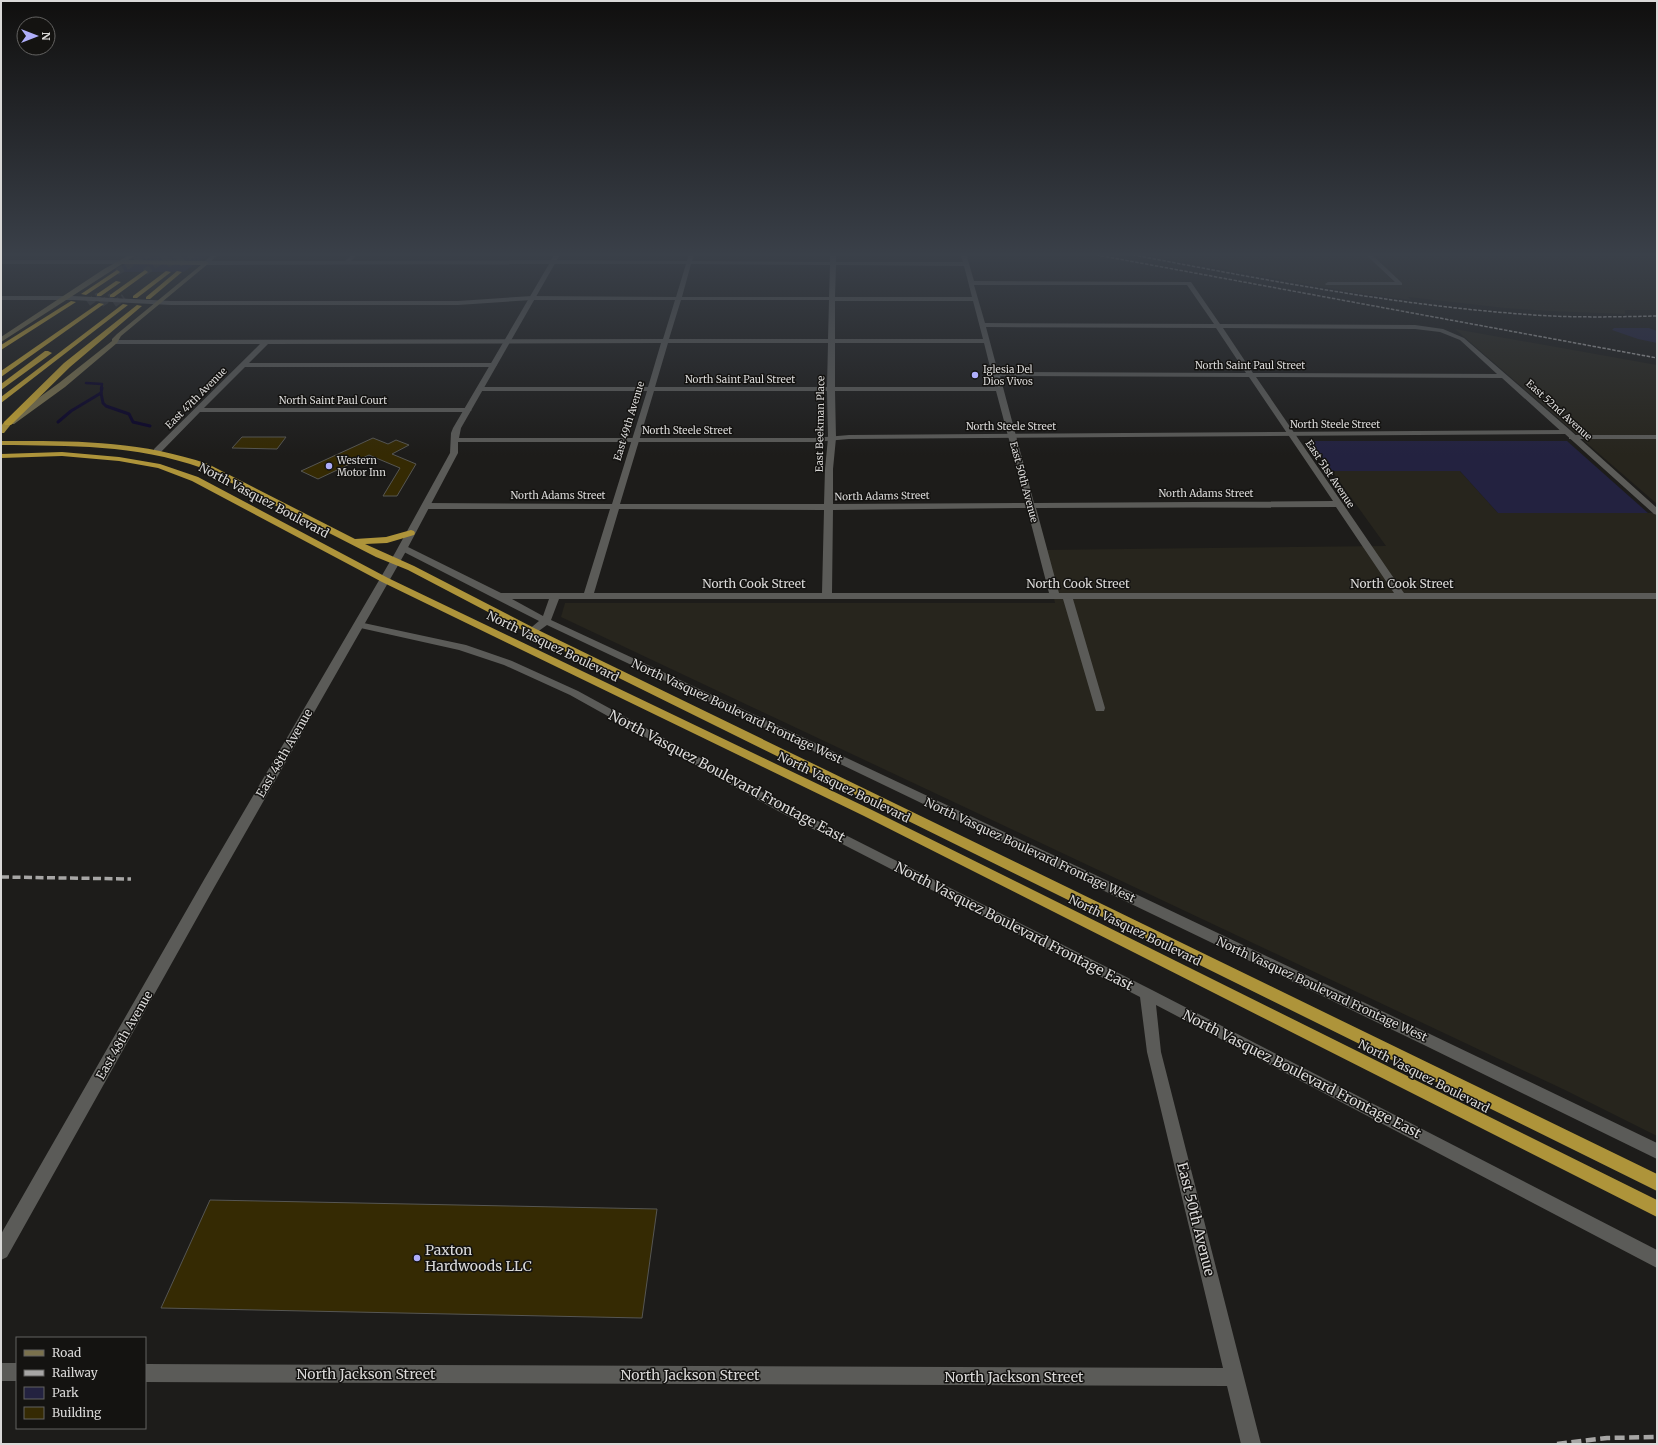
<svg xmlns="http://www.w3.org/2000/svg" width="1658" height="1445" viewBox="0 0 1658 1445" font-family="Merriweather,serif">
  <style>
    .built { fill: #27251d }
    .green { fill: #232240 }
    .lines { fill: none; stroke-linecap: round; stroke-linejoin: round }
    .stream-far1 { stroke: #0b0529; stroke-width: 2.5 }
    .stream { stroke: #0b0529; stroke-width: 3 }
    .building { fill: #352a03; stroke: #565653 }
    .motorway-tunnel { stroke: #393836; stroke-width: 7; stroke-dasharray: 7 3.5; stroke-linecap: butt }
    .minor { fill: #5b5b58; fill-rule: evenodd }
    .tertiary { fill: #5b5b58; fill-rule: evenodd }
    .secondary { fill: #7a714d; fill-rule: evenodd }
    .trunk { fill: #ae943a; fill-rule: evenodd }
    .motorway { fill: #c3a333; fill-rule: evenodd }
    .rail-far2 { stroke: #a7a6a5; stroke-width: 1.5; stroke-dasharray: 3.5 1.5; stroke-linecap: butt }
    .rail-far1 { stroke: #a7a6a5; stroke-width: 3.5; stroke-dasharray: 8 3.5; stroke-linecap: butt }
    .rail { stroke: #a7a6a5; stroke-width: 4.5; stroke-dasharray: 10 4.5; stroke-linecap: butt }
    .poi-dot { fill: #afaefa; stroke: #141311; stroke-width: 1.5 }
    .labels { text-anchor: middle; dominant-baseline: central; stroke-width: 3; stroke-linejoin: round; paint-order: stroke }
    .far-street-label { font-size: 10px; fill: #dad9d8; stroke: #141311 }
    .far-poi-label { font-size: 10px; fill: #dad9d8; stroke: #141311; text-anchor: start }
    .street-label { font-size: 12px; fill: #dad9d8; stroke: #141311 }
    .near-street-label { font-size: 14px; fill: #dad9d8; stroke: #141311 }
    .near-poi-label { font-size: 14px; fill: #dad9d8; stroke: #141311; text-anchor: start }
  </style>
  <rect width="100%" height="100%" fill="#1d1c1a"/>
  <!-- built -->
  <g class="built">
    <polygon points="1135,253 1657,253 1657,310 1625,310 1625,314 1549,311 1505,308 1408,297 1411,300 1351,292"/>
    <polygon points="1455,329 1657,365 1657,504"/>
    <polygon points="1332,471 1460,471 1498,513 1657,513 1657,1136 1565,1090 561,617 565,603 1055,603 1043,550 1386,546"/>
  </g>
  <!-- green -->
  <g class="green">
    <polygon points="143,253 210,253 184,272 112,272"/>
    <polygon points="1614,328 1649,328 1657,331 1657,343 1638,339 1612,330"/>
    <polygon points="1310,441 1567,441 1648,513 1498,513 1460,471 1332,471"/>
  </g>
  <g class="lines">
    <!-- stream-far1 -->
    <polyline class="stream-far1" points="86,383 102,384 101,389"/>
    <!-- stream -->
    <g class="stream">
      <polyline points="101,393 103,403 106,406 129,414 133,422 150,426"/>
      <polyline points="58,422 71,411 101,393 102,388"/>
    </g>
  </g>
  <!-- building -->
  <g class="building">
    <polygon points="242,437 286,437 277,449 232,448"/>
    <polygon points="373,438 388,444 396,440 409,445 392,454 416,464 397,496 383,496 400,468 369,455 318,479 301,471"/>
    <polygon points="210,1200 657,1209 642,1318 161,1308"/>
  </g>
  <g class="lines">
    <!-- motorway-tunnel -->
    <g class="motorway-tunnel">
      <polyline points="179,264 194,253"/>
      <polyline points="167,265 184,253"/>
      <polyline points="117,272 150,253"/>
      <polyline points="145,272 171,253"/>
      <polyline points="88,303 99,295"/>
      <polyline points="101,304 112,296"/>
      <polyline points="114,304 124,297"/>
    </g>
    <!-- minor -->
    <g class="minor">
      <polygon points="214,253 220,253 208,264 204,264 204,262"/>
      <path d="M689,253H695L692,261L830,262V253H836V262H963L960,253H966L974,281L1191,282L1220,324L1415,325L1443,329L1464,338L1570,430V434H1564L1502,378L1256,377L1404,593H1657V599H1073L1105,708L1104,711H1096L1095,708L1063,599H559L551,620C921,792 1290,966 1657,1143V1159L1422,1044L809,749L547,625L536,633H528L527,631L539,621L400,550L399,548L400,546H406L501,593H584L610,509H426L422,506L426,503L612,504L647,391H480L476,389L480,387H648L661,343L268,344L249,363H494L497,365L494,367H245L204,408H468L472,410L468,412H200L160,453H154V449L260,344H115L112,342L115,340L663,339L675,300H532L458,305H171L73,300H1V296H73L171,301H458L532,296L676,297L686,264H553L550,262L553,260L687,261ZM691,264L830,265L829,297H682ZM836,265L964,266L972,297H835ZM974,285H1187L1214,324L985,323ZM681,300H829L828,339H669ZM835,301H973L983,339H835ZM986,327L1216,328L1246,373L998,372ZM1223,328L1415,329L1440,332L1460,340L1497,374L1253,373ZM668,343H828L827,387H655ZM835,343H984L995,387H835ZM1000,376L1249,377L1333,501L1034,503ZM654,391H827L828,438L825,469L824,504H620ZM835,391H996L1026,503L833,504V469L836,438ZM1336,507L1394,593H1059L1036,508ZM1027,508L1049,593H832L833,510ZM619,509L824,510L822,593H594ZM512,599H549L543,616Z"/>
      <polygon points="1364,253 1370,253 1402,283 1402,285 1326,285 1325,284 1328,282 1395,282"/>
      <polygon points="1,260 119,260 122,262 119,264 1,264"/>
      <rect x="1569" y="435" width="88" height="4"/>
      <polygon points="359,622 466,645 512,661 578,691 786,805 1152,990 1657,1250 1657,1268 1156,1005 1161,1052 1261,1444 1241,1444 1227,1386 145,1382 145,1364 1223,1368 1147,1052 1140,997 778,811 570,695 504,665 459,650 356,627 354,625 356,623"/>
      <rect x="1" y="1363" width="16" height="18"/>
    </g>
    <!-- tertiary -->
    <polygon class="tertiary" points="353,253 359,253 351,261 551,260 555,253 561,253 461,428 459,438 814,438 849,435 1567,430 1570,430 1657,508 1657,515 1654,514 1565,434 849,439 814,442 458,442 458,453 405,553 215,886 7,1257 1,1260 1,1234 205,878 395,553 450,453 451,433 453,428 549,264 206,265 203,263 206,261 345,261"/>
    <!-- secondary -->
    <polygon class="secondary" points="133,253 140,253 128,260 206,261 209,263 121,336 117,343 65,387 14,424 8,424 8,420 59,383 112,341 112,339 117,334 201,265 122,264 1,342 1,337 104,269"/>
    <!-- trunk -->
    <g class="trunk">
      <polygon points="5,421 8,421 12,423 4,433 1,433 1,426"/>
      <path d="M1,441C75,441 137,440 208,464L355,539L386,537L411,530L414,531L415,533L414,535L387,543L365,544L414,566L536,629L1657,1174V1191L528,633L408,570L376,557L202,468C134,444 71,446 1,445Z"/>
      <polygon points="62,452 119,457 160,464 198,477 388,578 872,810 1657,1200 1657,1217 864,816 382,582 192,481 158,468 119,461 62,456 1,458 1,454"/>
    </g>
    <!-- motorway -->
    <g class="motorway">
      <polygon points="117,270 120,272 119,273 86,295 81,294"/>
      <polygon points="145,270 148,272 147,273 114,297 110,297 110,295"/>
      <polygon points="166,271 171,272 137,298 133,298 133,296"/>
      <polygon points="177,271 182,272 150,299 146,299 146,297"/>
      <polygon points="116,281 121,282 101,296 97,296 97,294"/>
      <polygon points="71,301 76,302 1,350 1,345"/>
      <polygon points="99,303 104,304 1,377 1,371"/>
      <polygon points="123,304 128,305 1,403 1,397"/>
      <polygon points="137,305 142,306 70,367 11,425 5,425 4,423 5,421 64,363"/>
      <polygon points="45,351 48,351 52,353 1,390 1,384"/>
    </g>
    <!-- rail-far2 -->
    <g class="rail-far2">
      <polyline points="1086,253 1657,358"/>
      <path d="M1123,253C1255,278 1387,304 1521,314C1566,318 1612,317 1657,316"/>
    </g>
    <!-- rail-far1 -->
    <polyline class="rail-far1" points="1,877 131,879"/>
    <!-- rail -->
    <polyline class="rail" points="1557,1444 1607,1438 1657,1437"/>
  </g>
  <!-- sky -->
  <linearGradient id="sky" x2="0" y2="1"><stop stop-color="#100f0e"/><stop offset="0.56" stop-color="#3a4049"/><stop offset="1" stop-color="#3a4049" stop-opacity="0"/></linearGradient>
  <rect width="1658" height="455" fill="url(#sky)"/>
  <!-- markers -->
  <g class="poi-dot">
    <circle cx="975" cy="375" r="4"/>
    <circle cx="329" cy="466" r="4"/>
    <circle cx="417" cy="1258" r="4"/>
  </g>
  <g class="labels">
    <!-- far-street labels -->
    <g class="far-street-label">
      <text x="1250" y="365">North Saint Paul Street</text>
      <text x="740" y="379">North Saint Paul Street</text>
      <text transform="translate(196 398) rotate(-45)">East 47th Avenue</text>
      <text x="333" y="400">North Saint Paul Court</text>
      <text transform="translate(1559 410) rotate(42)">East 52nd Avenue</text>
      <text transform="translate(629 421) rotate(-73)">East 49th Avenue</text>
      <text transform="translate(820 424) rotate(-89)">East Beekman Place</text>
      <text x="1335" y="424">North Steele Street</text>
      <text x="1011" y="426">North Steele Street</text>
      <text x="687" y="430">North Steele Street</text>
      <text transform="translate(1330 474) rotate(56)">East 51st Avenue</text>
      <text transform="translate(1024 482) rotate(75)">East 50th Avenue</text>
      <text x="1206" y="493">North Adams Street</text>
      <text x="558" y="495">North Adams Street</text>
      <text transform="translate(882 496) rotate(-1)">North Adams Street</text>
    </g>
    <!-- far-poi labels -->
    <g class="far-poi-label">
      <text x="983" y="369">Iglesia Del<tspan x="983" dy="12">Dios Vivos</tspan></text>
      <text x="337" y="460">Western<tspan x="337" dy="12">Motor Inn</tspan></text>
    </g>
    <!-- street labels -->
    <g class="street-label">
      <text transform="translate(264 500) rotate(28)">North Vasquez Boulevard</text>
      <text x="754" y="583">North Cook Street</text>
      <text x="1078" y="583">North Cook Street</text>
      <text x="1402" y="583">North Cook Street</text>
      <text transform="translate(553 646) rotate(26)">North Vasquez Boulevard</text>
      <text transform="translate(737 711) rotate(25)">North Vasquez Boulevard Frontage West</text>
      <text transform="translate(284 753) rotate(-60)">East 48th Avenue</text>
      <text transform="translate(844 787) rotate(26)">North Vasquez Boulevard</text>
      <text transform="translate(1030 850) rotate(25)">North Vasquez Boulevard Frontage West</text>
      <text transform="translate(1135 930) rotate(26)">North Vasquez Boulevard</text>
      <text transform="translate(1322 989) rotate(25)">North Vasquez Boulevard Frontage West</text>
      <text transform="translate(124 1035) rotate(-60)">East 48th Avenue</text>
      <text transform="translate(1424 1076) rotate(27)">North Vasquez Boulevard</text>
    </g>
    <!-- near-street labels -->
    <g class="near-street-label">
      <text transform="translate(727 776) rotate(28)">North Vasquez Boulevard Frontage East</text>
      <text transform="translate(1014 926) rotate(27)">North Vasquez Boulevard Frontage East</text>
      <text transform="translate(1302 1074) rotate(27)">North Vasquez Boulevard Frontage East</text>
      <text transform="translate(1196 1219) rotate(76)">East 50th Avenue</text>
      <text x="366" y="1374">North Jackson Street</text>
      <text x="690" y="1375">North Jackson Street</text>
      <text x="1014" y="1377">North Jackson Street</text>
    </g>
    <!-- near-poi labels -->
    <g class="near-poi-label">
      <text x="425" y="1250">Paxton<tspan x="425" dy="16">Hardwoods LLC</tspan></text>
    </g>
  </g>
  <!-- border -->
  <rect width="1658" height="1445" fill="none" stroke="#dad9d8" stroke-width="4"/>
  <!-- legend -->
  <rect x="16" y="1337" width="130" height="92" fill="#141311" stroke="#636261"/>
  <rect x="24" y="1350" width="20" height="6" fill="#7a714d" stroke="#636261"/>
  <text x="52" y="1357" font-size="12" fill="#dad9d8">Road</text>
  <rect x="24" y="1370" width="20" height="6" fill="#a7a6a5" stroke="#636261"/>
  <text x="52" y="1377" font-size="12" fill="#dad9d8">Railway</text>
  <rect x="24" y="1387" width="20" height="12" fill="#232240" stroke="#636261"/>
  <text x="52" y="1397" font-size="12" fill="#dad9d8">Park</text>
  <rect x="24" y="1407" width="20" height="12" fill="#352a03" stroke="#636261"/>
  <text x="52" y="1417" font-size="12" fill="#dad9d8">Building</text>
  <!-- north arrow -->
  <g transform="translate(36 36) rotate(90)"><circle r="19" fill="#141311" stroke="#636261"/>
  <path d="M0-3L7 15L0 10L-7 15Z" fill="#afaefa"/>
  <text y="-6" font-size="11" font-weight="bold" text-anchor="middle" fill="#dad9d8">N</text>
  </g>
</svg>
